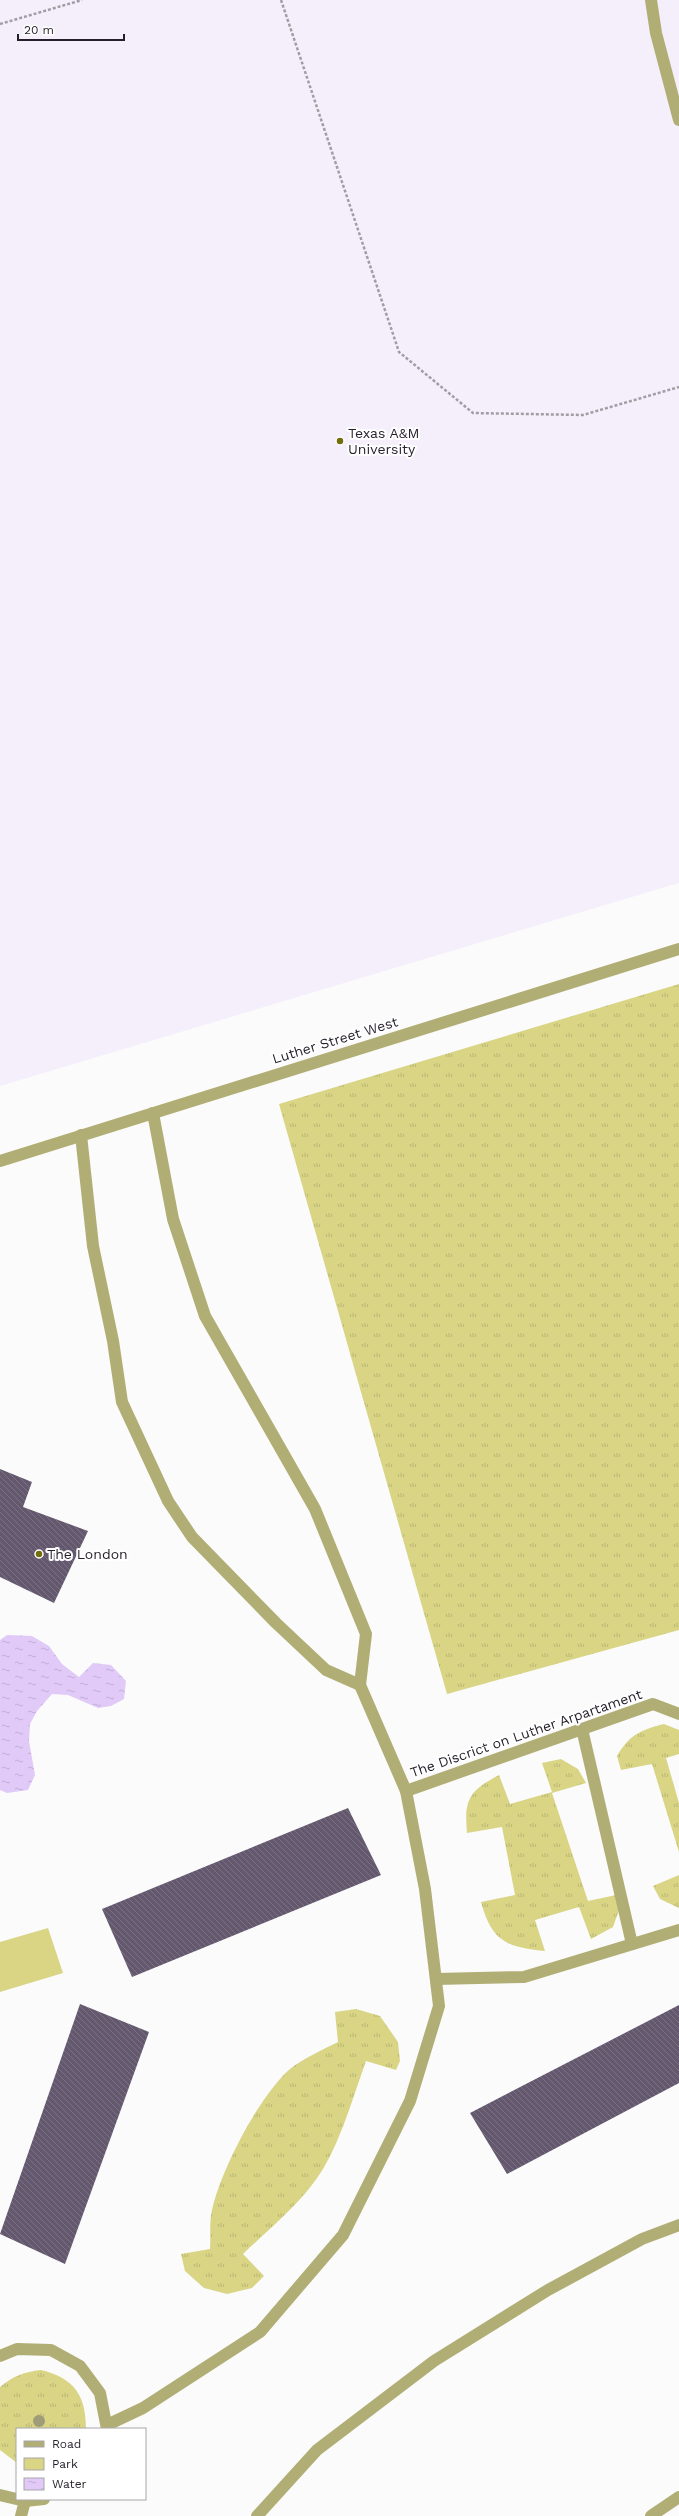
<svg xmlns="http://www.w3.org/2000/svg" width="679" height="2516" viewBox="0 0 679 2516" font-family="'Work Sans',sans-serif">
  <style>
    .built { fill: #f5effc }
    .grass { fill: url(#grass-tufts) }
    .green { fill: #d9d585 }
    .water { fill: url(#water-ripples) }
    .building { fill: url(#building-back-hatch) }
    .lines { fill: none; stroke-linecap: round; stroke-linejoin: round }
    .path { stroke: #a19ea3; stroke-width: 2.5; stroke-dasharray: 3 2; stroke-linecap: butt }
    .minor { stroke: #b1ae75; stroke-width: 12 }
    .tree { fill: #9f9d77 }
    .poi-dot { fill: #736e0c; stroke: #fff; stroke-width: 1.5 }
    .labels { text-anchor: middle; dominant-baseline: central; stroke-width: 4; stroke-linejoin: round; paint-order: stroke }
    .poi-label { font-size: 14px; fill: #241f29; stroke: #fff; text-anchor: start }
    .street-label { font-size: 14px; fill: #241f29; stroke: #fff }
  </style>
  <defs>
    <pattern id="grass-tufts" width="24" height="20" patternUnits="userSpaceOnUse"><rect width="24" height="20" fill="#d9d585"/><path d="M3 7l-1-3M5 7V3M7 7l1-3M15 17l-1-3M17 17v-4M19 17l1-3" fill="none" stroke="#bab673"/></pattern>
    <pattern id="water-ripples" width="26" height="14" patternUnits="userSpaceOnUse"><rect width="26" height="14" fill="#e1caf8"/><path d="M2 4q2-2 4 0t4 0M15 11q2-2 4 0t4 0" fill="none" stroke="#c1add5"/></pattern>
    <pattern id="building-back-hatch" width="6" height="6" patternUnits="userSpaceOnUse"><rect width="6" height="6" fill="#64586f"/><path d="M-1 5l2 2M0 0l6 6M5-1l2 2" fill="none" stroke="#7a7183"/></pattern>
  </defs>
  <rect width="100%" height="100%" fill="#fbfbfb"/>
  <!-- built -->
  <polygon class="built" points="0,0 679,0 679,883 0,1086"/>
  <!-- grass -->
  <g class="grass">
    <polygon points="679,984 679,1630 447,1694 279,1104"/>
    <path d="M664,1724L679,1730V1754L666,1758L679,1803V1852L652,1764L621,1770L617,1756C630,1734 641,1730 664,1724Z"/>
    <path d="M561,1759L578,1769L586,1783L552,1793L588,1901L616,1895L619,1910L613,1927L591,1939L579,1907L535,1920L545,1951C507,1947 492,1942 481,1902L515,1895L502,1827L467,1833C464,1799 469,1791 499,1775L510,1804L552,1792L542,1763Z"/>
    <polygon points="679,1875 679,1908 660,1899 653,1886"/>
    <path d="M356,2009L380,2016L398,2042L400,2061L396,2070L366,2061C353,2097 342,2137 323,2169C303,2202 270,2228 243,2254L264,2276L252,2288L227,2294L204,2288L185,2271L181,2254L210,2249C211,2237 209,2222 212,2210C221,2170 259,2096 290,2069C304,2058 322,2050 338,2042L335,2012Z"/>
    <path d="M41,2370C74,2378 86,2395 86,2429H17V2463L0,2450V2387C13,2376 24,2372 41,2370Z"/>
  </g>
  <!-- green -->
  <polygon class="green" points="48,1928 63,1973 0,1992 0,1942"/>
  <!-- water -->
  <polygon class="water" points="7,1635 32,1636 49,1646 62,1664 79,1677 93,1663 111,1665 126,1681 124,1699 111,1706 98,1708 68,1695 52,1694 37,1711 30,1724 29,1741 35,1775 28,1790 7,1793 0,1790 0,1640"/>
  <!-- building -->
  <g class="building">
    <polygon points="0,1469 32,1482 23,1507 88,1531 54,1603 0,1577"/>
    <polygon points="348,1808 381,1875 132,1977 102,1909"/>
    <polygon points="80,2004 149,2032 65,2264 0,2234"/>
    <polygon points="679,2005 679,2083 507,2174 470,2113"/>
  </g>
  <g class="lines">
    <!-- path -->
    <g class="path">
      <polyline points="281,0 399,352 473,413 583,415 679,387"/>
      <polyline points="0,24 82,0"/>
    </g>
    <!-- minor -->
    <g class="minor">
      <polyline points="651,0 656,33 679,120"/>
      <polyline points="81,1135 93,1246 113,1341 122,1402 168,1501 192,1537 276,1623 326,1670 360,1685"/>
      <polyline points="0,1161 679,949"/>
      <polyline points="582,1729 632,1944"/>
      <polyline points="406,1791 653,1704 679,1714"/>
      <polyline points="436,1979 524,1977 679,1930"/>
      <polyline points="0,2356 17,2349 51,2350 80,2366 100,2393 107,2429"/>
      <polyline points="107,2425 143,2408 260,2332 343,2235 410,2101 439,2006 425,1889 406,1791 360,1685 366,1634 315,1509 205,1316 173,1219 153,1113"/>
      <polyline points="0,2495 25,2501 44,2499"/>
      <polyline points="21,2516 25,2501"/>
      <polyline points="257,2516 317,2450 434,2361 548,2290 642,2239 679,2225"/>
      <polyline points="651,2516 679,2497"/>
    </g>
  </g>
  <!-- trees -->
  <circle class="tree" cx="39" cy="2421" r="6"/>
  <!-- markers -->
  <g class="poi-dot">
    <circle cx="340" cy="441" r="4"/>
    <circle cx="39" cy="1554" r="4"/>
  </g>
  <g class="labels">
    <!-- poi labels -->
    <g class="poi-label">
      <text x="348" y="433">Texas A&amp;M<tspan x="348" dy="16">University</tspan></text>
      <text x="47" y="1554">The London</text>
    </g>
    <!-- street labels -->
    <g class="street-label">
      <text transform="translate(335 1040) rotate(-17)">Luther Street West</text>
      <text transform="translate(526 1733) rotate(-19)">The Discrict on Luther Arpartament</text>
    </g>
  </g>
  <!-- legend -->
  <rect x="16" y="2428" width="130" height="72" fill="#ffffff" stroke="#a7a5a9"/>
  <rect x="24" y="2441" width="20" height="6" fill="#b1ae75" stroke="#a7a5a9"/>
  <text x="52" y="2448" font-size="12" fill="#241f29">Road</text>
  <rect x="24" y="2458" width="20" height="12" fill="#d9d585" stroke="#a7a5a9"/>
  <text x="52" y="2468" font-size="12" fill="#241f29">Park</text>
  <rect x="24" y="2478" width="20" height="12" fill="url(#water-ripples)" stroke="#a7a5a9"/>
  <text x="52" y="2488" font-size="12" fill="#241f29">Water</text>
  <!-- scale -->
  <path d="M18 34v6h106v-6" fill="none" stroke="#241f29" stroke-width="2"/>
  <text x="24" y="34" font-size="12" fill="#241f29" stroke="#ffffff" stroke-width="3" paint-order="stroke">20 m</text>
</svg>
